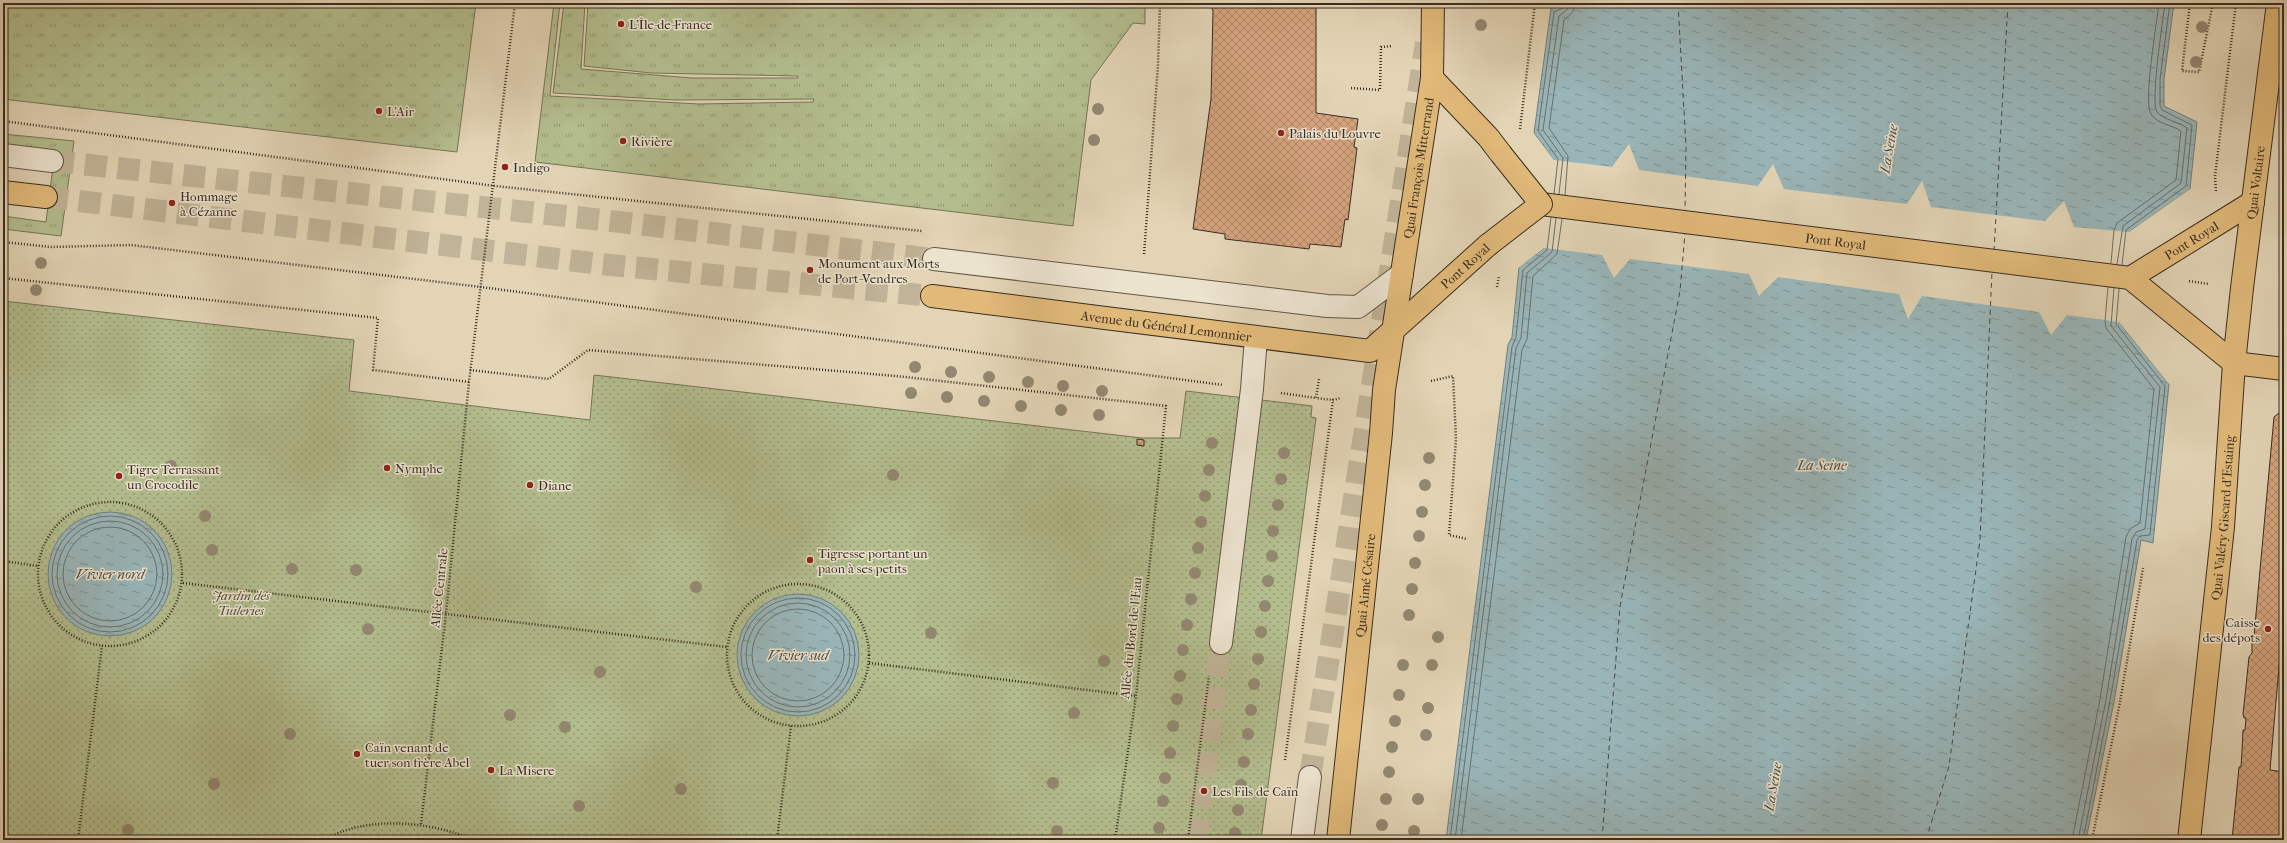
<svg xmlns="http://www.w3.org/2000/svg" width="2287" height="843" viewBox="0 0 2287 843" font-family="'IM FELL French Canon',serif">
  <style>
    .grass { fill: url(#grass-tufts); stroke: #767558 }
    .park { fill: url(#park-dots); stroke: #767558 }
    .water { fill: url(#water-ripples); stroke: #737f7c }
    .pier { fill: #e2d4b5 }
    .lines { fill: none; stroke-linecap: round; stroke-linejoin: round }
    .shore { stroke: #69716c; stroke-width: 1 }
    .ferry { stroke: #4c483f; stroke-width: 1; stroke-dasharray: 5 4; stroke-linecap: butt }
    .building { fill: url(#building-cross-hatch); stroke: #392d21 }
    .minor-tunnel { stroke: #c0b397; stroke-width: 22; stroke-dasharray: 22 11; stroke-linecap: butt }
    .major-tunnel { stroke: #c0b397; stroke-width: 22; stroke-dasharray: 22 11; stroke-linecap: butt }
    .minor-casing { stroke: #635746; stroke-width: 24 }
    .major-casing { stroke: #392d21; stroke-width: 24 }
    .path { stroke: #392d21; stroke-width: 2.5; stroke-dasharray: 1 2; stroke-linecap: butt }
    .minor { stroke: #ece3cf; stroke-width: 22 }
    .major { stroke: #e1ba7a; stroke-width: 22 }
    .major-bridge-casing { stroke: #392d21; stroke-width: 24; stroke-linecap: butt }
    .major-bridge { stroke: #e1ba7a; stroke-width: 22 }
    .tree { fill: #928870 }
    .poi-dot { fill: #8f2418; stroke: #ece3cf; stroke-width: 1.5 }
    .labels { text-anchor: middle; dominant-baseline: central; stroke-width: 3; stroke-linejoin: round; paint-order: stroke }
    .poi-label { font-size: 13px; fill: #392d21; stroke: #ece3cf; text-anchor: start }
    .street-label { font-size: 13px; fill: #392d21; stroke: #ece3cf }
    .park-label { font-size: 13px; font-style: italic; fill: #514a37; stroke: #ece3cf }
    .water-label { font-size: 14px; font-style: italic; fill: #4c483f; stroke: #ece3cf }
  </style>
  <defs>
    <pattern id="grass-tufts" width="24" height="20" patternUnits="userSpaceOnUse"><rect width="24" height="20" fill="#b3bd8e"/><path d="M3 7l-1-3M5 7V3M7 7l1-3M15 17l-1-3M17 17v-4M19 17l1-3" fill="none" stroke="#939a74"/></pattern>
    <pattern id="park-dots" width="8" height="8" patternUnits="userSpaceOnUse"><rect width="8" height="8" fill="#b3bd8e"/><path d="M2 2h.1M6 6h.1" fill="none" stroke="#939a74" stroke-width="1.8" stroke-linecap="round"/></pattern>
    <pattern id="water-ripples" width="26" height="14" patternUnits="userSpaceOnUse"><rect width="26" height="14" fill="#99b5b8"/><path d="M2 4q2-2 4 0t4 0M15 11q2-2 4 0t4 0" fill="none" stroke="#7e9495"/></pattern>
    <pattern id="building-cross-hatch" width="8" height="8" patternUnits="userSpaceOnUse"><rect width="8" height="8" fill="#d4a37d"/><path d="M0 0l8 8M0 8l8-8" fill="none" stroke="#ad8566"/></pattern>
  </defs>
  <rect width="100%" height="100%" fill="#e2d4b5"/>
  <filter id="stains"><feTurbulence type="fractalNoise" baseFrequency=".005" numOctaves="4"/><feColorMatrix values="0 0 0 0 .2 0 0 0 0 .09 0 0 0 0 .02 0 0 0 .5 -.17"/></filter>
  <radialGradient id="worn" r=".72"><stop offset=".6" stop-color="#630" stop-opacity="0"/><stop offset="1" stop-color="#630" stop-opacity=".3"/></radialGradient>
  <!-- grass -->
  <g class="grass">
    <polygon points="3,3 476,3 457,152 3,99"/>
    <polygon points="554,3 560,3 550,96 699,104 813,102 814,99 675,100 553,93 564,3 585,3 581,69 692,78 798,78 798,76 651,73 584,66 588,3 1145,3 1145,24 1133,23 1091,80 1073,226 535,162"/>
    <polygon points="3,134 74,141 61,236 3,229 3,216 46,222 55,151 3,145"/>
  </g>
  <!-- park -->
  <polygon class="park" points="3,301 354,340 349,391 590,420 594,375 1142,438 1180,438 1186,391 1312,406 1311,417 1316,418 1261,840 3,840"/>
  <!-- water -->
  <g class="water">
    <polygon points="1563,3 2174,3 2164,79 2164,106 2197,122 2190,189 2129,232 2119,322 2169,384 2153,543 2141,540 2114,702 2086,840 1446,840 1508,345 1512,337 1519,267 1544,248 1554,160 1534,133 1551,8"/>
    <circle cx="110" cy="574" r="62"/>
    <circle cx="798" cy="655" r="61"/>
  </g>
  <!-- pier -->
  <polygon class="pier" points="1532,131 1554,160 1612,167 1629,144 1639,170 1758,186 1773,164 1784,189 1907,204 1922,181 1931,207 2045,221 2064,201 2074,227 2129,232 2190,189 2189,192 2131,233 2122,321 2169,381 2169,384 2119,322 2067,315 2051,335 2039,312 1922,296 1908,319 1899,294 1778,277 1759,296 1749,274 1630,259 1614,278 1602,255 1544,248 1517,269 1517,266 1542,247 1552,160 1532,134"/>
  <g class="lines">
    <!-- shore -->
    <g class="shore">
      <polyline points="1554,194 1558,159 1538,131 1554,12 1563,8 1564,3"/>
      <polyline points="1559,194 1563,158 1543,130 1559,16 1567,10 1569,3"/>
      <polyline points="1565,195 1568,156 1549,128 1564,20 1573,12 1575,3"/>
      <path d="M2111,263L2114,230L2117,223L2176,180L2181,131C2172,125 2157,124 2151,114C2143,102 2157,22 2159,3"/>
      <path d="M2117,264L2123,226L2181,183L2187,128C2179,122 2164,120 2157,112C2150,104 2163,19 2165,3"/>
      <polyline points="2122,265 2126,230 2186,186 2192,125 2162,110 2160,106 2160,79 2170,3"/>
      <circle cx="110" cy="574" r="58"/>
      <circle cx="110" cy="574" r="53"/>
      <circle cx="110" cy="574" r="47"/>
      <circle cx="798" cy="655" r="57"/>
      <circle cx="798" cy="655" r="52"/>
      <circle cx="798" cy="655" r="46"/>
      <polyline points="1450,840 1512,347 1516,337 1523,270 1547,250 1551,217"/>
      <polyline points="1455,840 1516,348 1521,338 1527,273 1552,252 1556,218"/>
      <polyline points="1461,840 1522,350 1527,339 1533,276 1557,254 1562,219"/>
      <polyline points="2072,840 2100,699 2126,537 2130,529 2140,523 2154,389 2106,328 2105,321 2108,287"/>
      <polyline points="2078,840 2106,700 2132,539 2136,532 2145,529 2160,387 2111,326 2114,288"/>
      <polyline points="2083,840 2110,701 2137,540 2140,536 2150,535 2165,386 2116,324 2119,289"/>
    </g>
    <!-- ferry -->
    <g class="ferry">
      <polyline points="1678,3 1686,147 1685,212"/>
      <polyline points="1994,251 2008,3"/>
      <polyline points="1602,840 1620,606 1680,291 1685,233"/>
      <polyline points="1926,840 1949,766 1980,540 1992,272"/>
    </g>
  </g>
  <!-- building -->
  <g class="building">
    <polygon points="1210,3 1316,3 1316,113 1358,119 1354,147 1357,148 1348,220 1345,219 1341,247 1310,244 1309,249 1225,239 1225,234 1193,229 1211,99 1213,11"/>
    <polygon points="2284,409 2284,610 2270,770 2284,772 2284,840 2232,840 2239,767 2241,767 2242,752 2243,730 2245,730 2246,718 2244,718 2243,714 2246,686 2249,657 2252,653 2252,636 2254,636 2274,417"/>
    <polygon points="1137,439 1144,440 1144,446 1137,445"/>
  </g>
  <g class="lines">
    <!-- minor-tunnel -->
    <g class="minor-tunnel">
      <polyline points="52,161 603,220 934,259"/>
      <polyline points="1310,777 1426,43"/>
      <polyline points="1197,840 1221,643"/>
    </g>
    <!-- major-tunnel -->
    <polyline class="major-tunnel" points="46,197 600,264 932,296"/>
    <defs>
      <g id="minor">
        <polyline points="3,155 52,161"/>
        <polyline points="934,259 1327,306 1358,307 1402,274"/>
        <polyline points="1221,643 1252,389 1256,338"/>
        <polyline points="1302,840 1310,777"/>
      </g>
      <g id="major">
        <polyline points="1432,78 1488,137 1501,154"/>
        <polyline points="3,192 46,197"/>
        <path id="s1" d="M1541,204L2130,278L2234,363L2284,369"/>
        <path id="s2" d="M2130,278L2253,202"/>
        <path id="s3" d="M932,296C1078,314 1224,334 1370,351L1488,245"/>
        <path id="s4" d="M1338,840L1381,433L1384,390L1432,78L1433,3"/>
        <path id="s5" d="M2189,840L2223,527L2234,363L2242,288L2278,3"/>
      </g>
    </defs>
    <!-- minor casing -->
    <use href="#minor" class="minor-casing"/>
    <!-- major casing -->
    <use href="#major" class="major-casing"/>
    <!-- path -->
    <g class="path">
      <polyline points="2190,3 2182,71 2199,72 2213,3"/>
      <polyline points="1351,88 1380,90 1381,47 1392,46"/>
      <polyline points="3,121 495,186 922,231"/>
      <polyline points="1520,129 1535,3"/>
      <polyline points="2216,191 2215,176 2236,3"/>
      <polyline points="3,242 51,247 131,245 481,287 1223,385"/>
      <polyline points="1144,254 1158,65 1160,3"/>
      <polyline points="3,278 378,318 373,370 469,382"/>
      <polyline points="2189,281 2209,284"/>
      <polyline points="1497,287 1499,276"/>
      <polyline points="470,370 549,379 588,350 896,376 1166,406 1136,696 1115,840"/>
      <polyline points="1319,379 1316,398 1333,400"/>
      <polyline points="1431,381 1453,376 1456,439 1449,535 1467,539"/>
      <polyline points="1281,393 1316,398"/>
      <circle cx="110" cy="574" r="72"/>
      <polyline points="3,561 38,566"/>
      <polyline points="183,583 727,647"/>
      <circle cx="798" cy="655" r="71"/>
      <polyline points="869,663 1136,696"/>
      <polyline points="1285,760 1333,400 1341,398"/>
      <polyline points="421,824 446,614 469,382 515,3"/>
      <polyline points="78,840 102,646"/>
      <path d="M324,840C366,815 430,821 474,840"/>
      <polyline points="777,840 791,726"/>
      <polyline points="1188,840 1209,676"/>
      <polyline points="2092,840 2120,702 2143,568"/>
    </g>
    <!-- minor -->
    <use href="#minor" class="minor"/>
    <!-- major -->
    <use href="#major" class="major"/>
    <defs>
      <polyline id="major-bridge" points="1488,245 1541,204 1501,154"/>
    </defs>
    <!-- major-bridge casing -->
    <use href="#major-bridge" class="major-bridge-casing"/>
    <!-- major-bridge -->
    <use href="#major-bridge" class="major-bridge"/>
  </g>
  <!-- trees -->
  <g class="tree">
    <circle cx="1481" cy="25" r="6"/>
    <circle cx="2202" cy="27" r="6"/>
    <circle cx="2196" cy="62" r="6"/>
    <circle cx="1098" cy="109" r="6"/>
    <circle cx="1094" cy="140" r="6"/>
    <circle cx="41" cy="263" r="6"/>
    <circle cx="36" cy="290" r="6"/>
    <circle cx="915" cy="367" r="6"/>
    <circle cx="951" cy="372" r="6"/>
    <circle cx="989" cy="377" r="6"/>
    <circle cx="1028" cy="382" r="6"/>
    <circle cx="1063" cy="386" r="6"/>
    <circle cx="1102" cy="391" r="6"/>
    <circle cx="911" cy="393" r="6"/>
    <circle cx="947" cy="397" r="6"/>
    <circle cx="984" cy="401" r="6"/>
    <circle cx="1021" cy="406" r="6"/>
    <circle cx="1061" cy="410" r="6"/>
    <circle cx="1099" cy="415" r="6"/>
    <circle cx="1212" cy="443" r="6"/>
    <circle cx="1284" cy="453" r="6"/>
    <circle cx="1429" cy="458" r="6"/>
    <circle cx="171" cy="466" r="6"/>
    <circle cx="1209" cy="470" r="6"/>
    <circle cx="893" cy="475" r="6"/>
    <circle cx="1281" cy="479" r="6"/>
    <circle cx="1425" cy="485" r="6"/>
    <circle cx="1205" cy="496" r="6"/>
    <circle cx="1278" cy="505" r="6"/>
    <circle cx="1422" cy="512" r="6"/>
    <circle cx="205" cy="516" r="6"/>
    <circle cx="1201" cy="522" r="6"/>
    <circle cx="1273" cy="531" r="6"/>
    <circle cx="1419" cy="536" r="6"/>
    <circle cx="1198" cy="548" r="6"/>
    <circle cx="212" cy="550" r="6"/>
    <circle cx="1272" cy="556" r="6"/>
    <circle cx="1415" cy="563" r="6"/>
    <circle cx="292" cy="569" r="6"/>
    <circle cx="356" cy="570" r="6"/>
    <circle cx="1195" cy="573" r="6"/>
    <circle cx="1268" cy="581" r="6"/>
    <circle cx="696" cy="587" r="6"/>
    <circle cx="1412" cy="589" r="6"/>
    <circle cx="1191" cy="599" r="6"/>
    <circle cx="1265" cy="606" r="6"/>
    <circle cx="1409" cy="615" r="6"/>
    <circle cx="1187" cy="625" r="6"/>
    <circle cx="368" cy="629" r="6"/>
    <circle cx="1261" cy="632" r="6"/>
    <circle cx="931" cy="633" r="6"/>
    <circle cx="1438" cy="637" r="6"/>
    <circle cx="1183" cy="650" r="6"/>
    <circle cx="1258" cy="659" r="6"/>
    <circle cx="1104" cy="661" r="6"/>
    <circle cx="1403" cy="665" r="6"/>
    <circle cx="1432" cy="665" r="6"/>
    <circle cx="600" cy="672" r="6"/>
    <circle cx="1180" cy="676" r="6"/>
    <circle cx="1254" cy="684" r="6"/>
    <circle cx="1399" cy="695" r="6"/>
    <circle cx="1177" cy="699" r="6"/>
    <circle cx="1428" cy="708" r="6"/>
    <circle cx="1251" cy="710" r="6"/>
    <circle cx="1074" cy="713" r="6"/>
    <circle cx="510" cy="715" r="6"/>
    <circle cx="1395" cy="721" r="6"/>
    <circle cx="1173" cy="726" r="6"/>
    <circle cx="565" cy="727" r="6"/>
    <circle cx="290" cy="734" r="6"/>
    <circle cx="1248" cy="734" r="6"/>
    <circle cx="1426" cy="735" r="6"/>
    <circle cx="1392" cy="747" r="6"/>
    <circle cx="1170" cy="753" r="6"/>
    <circle cx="1244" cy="762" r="6"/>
    <circle cx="1389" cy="772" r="6"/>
    <circle cx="1165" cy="778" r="6"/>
    <circle cx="1053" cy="783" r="6"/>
    <circle cx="214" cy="784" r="6"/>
    <circle cx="1241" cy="785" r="6"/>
    <circle cx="681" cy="789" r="6"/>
    <circle cx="1386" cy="799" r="6"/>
    <circle cx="1418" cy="799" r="6"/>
    <circle cx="1163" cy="801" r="6"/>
    <circle cx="579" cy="806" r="6"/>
    <circle cx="1238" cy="810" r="6"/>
    <circle cx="1382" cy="825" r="6"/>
    <circle cx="1159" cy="828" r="6"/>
    <circle cx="128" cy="830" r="6"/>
    <circle cx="1057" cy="831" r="6"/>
    <circle cx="1414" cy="831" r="6"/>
    <circle cx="1235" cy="833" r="6"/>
  </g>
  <!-- markers -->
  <g class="poi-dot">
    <circle cx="621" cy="24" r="4"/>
    <circle cx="379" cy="111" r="4"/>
    <circle cx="1281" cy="133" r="4"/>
    <circle cx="623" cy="141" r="4"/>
    <circle cx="505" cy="167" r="4"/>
    <circle cx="172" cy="203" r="4"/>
    <circle cx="810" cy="270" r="4"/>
    <circle cx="387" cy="468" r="4"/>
    <circle cx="119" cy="476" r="4"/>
    <circle cx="530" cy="485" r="4"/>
    <circle cx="810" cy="560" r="4"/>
    <circle cx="2268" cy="629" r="4"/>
    <circle cx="357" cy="754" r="4"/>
    <circle cx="491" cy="770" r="4"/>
    <circle cx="1204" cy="791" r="4"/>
  </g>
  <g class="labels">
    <!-- poi labels -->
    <g class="poi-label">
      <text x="629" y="24">L'Île-de-France</text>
      <text x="387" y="111">L'Air</text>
      <text x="1289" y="133">Palais du Louvre</text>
      <text x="631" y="141">Rivière</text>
      <text x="513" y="167">Indigo</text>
      <text x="180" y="196">Hommage<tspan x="180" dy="15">à Cézanne</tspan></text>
      <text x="818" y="263">Monument aux Morts<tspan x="818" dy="15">de Port-Vendres</tspan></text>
      <text x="395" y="468">Nymphe</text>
      <text x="127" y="469">Tigre Terrassant<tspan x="127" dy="15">un Crocodile</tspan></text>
      <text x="538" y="485">Diane</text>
      <text x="818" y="553">Tigresse portant un<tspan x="818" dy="15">paon à ses petits</tspan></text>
      <text x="2260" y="622" text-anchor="end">Caisse<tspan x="2260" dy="15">des dépots</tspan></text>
      <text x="365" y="747">Caïn venant de<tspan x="365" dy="15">tuer son frère Abel</tspan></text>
      <text x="499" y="770">La Misere</text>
      <text x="1212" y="791">Les Fils de Caïn</text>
    </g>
    <!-- street labels -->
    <g class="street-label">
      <text stroke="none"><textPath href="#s4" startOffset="677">Quai François Mitterrand</textPath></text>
      <text stroke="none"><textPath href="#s5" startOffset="661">Quai Voltaire</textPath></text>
      <text stroke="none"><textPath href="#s2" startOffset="72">Pont Royal</textPath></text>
      <text stroke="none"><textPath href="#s1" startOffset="297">Pont Royal</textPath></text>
      <text stroke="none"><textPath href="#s3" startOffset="569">Pont Royal</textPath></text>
      <text stroke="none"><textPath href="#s3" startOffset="236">Avenue du Général Lemonnier</textPath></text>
      <text stroke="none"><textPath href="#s5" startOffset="324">Quai Valéry Giscard d'Estaing</textPath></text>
      <text stroke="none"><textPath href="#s4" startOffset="256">Quai Aimé Césaire</textPath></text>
      <text transform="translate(439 588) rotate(-84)">Allée Centrale</text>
      <text transform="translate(1131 638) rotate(-84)">Allée du Bord de l'Eau</text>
    </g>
    <!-- park labels -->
    <g class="park-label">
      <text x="241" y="595">Jardin des<tspan x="241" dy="15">Tuileries</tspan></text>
    </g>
    <!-- water labels -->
    <g class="water-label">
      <text transform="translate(1889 149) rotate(-80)">La Seine</text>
      <text x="1822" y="465">La Seine</text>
      <text x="110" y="574">Vivier nord</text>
      <text x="798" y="655">Vivier sud</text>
      <text transform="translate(1773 787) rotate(-80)">La Seine</text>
    </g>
  </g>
  <!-- margin -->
  <rect width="2287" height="843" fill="none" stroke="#e2d4b5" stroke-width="16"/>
  <rect x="4" y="4" width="2279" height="835" fill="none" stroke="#392d21" stroke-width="2"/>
  <rect x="8" y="8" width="2271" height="827" fill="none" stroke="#392d21"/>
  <rect width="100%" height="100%" filter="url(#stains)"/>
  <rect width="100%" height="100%" fill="url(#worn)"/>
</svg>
